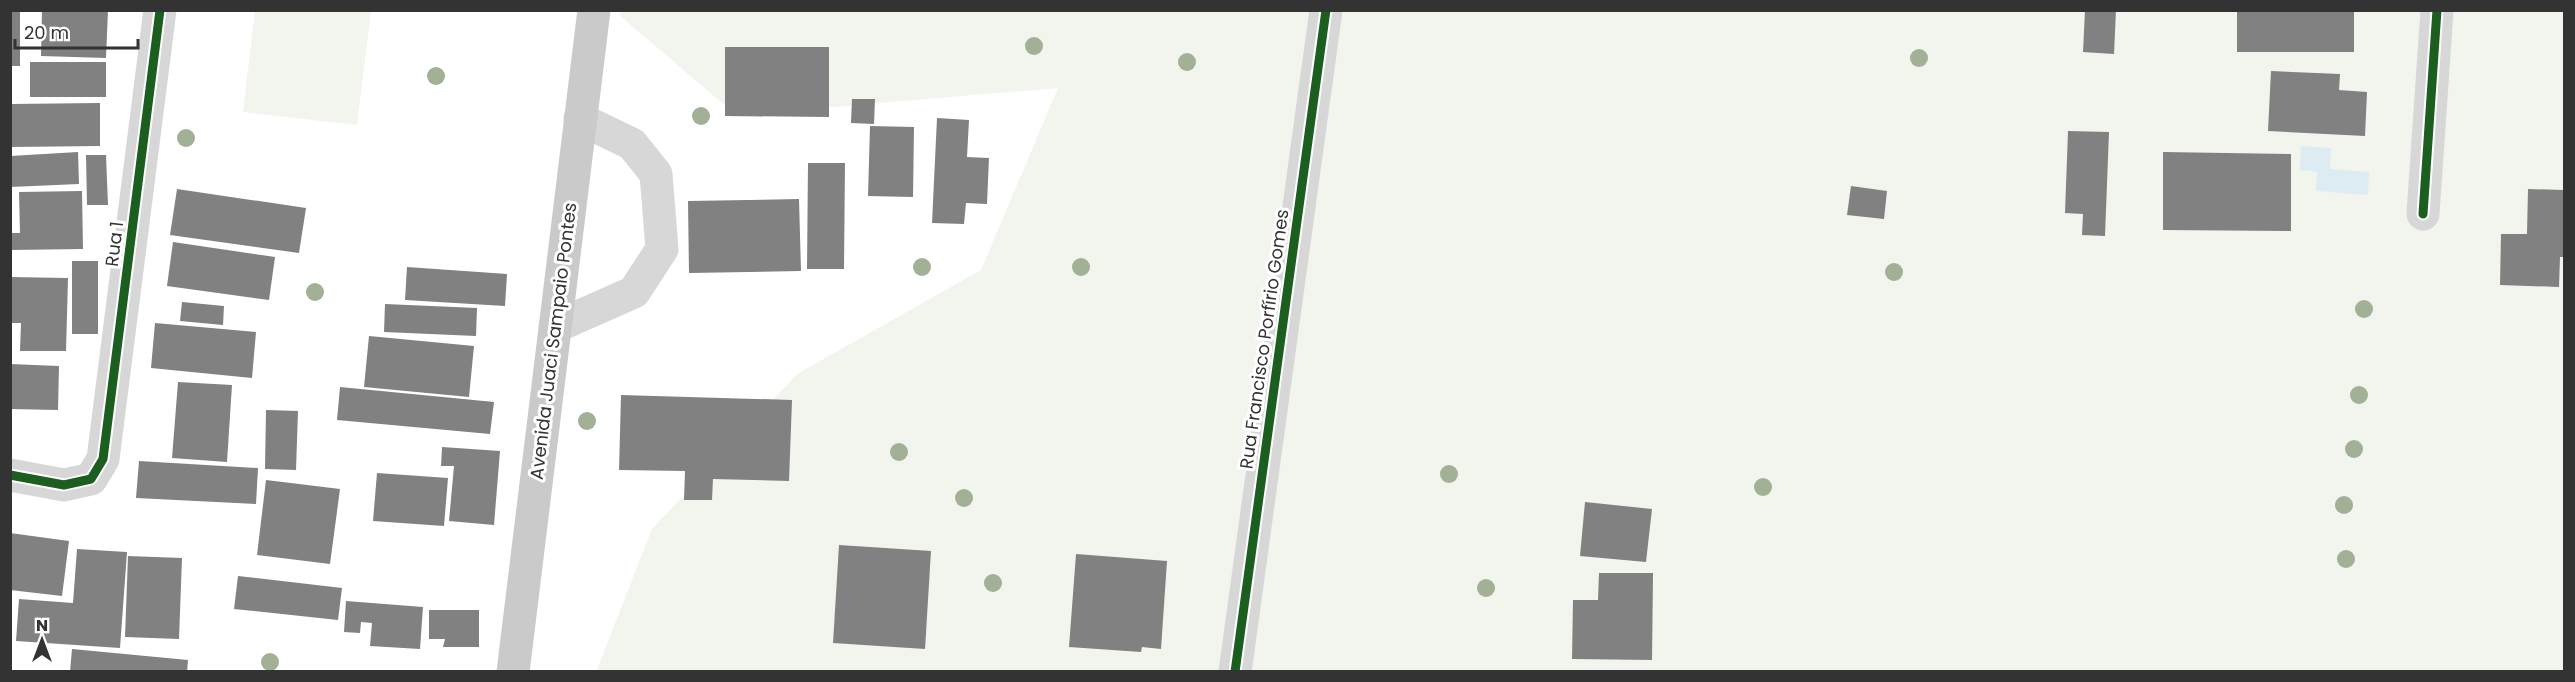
<svg xmlns="http://www.w3.org/2000/svg" width="2575" height="682" viewBox="0 0 2575 682" font-family="Poppins,sans-serif">
  <style>
    .green { fill: #f1f5ed }
    .water { fill: #ddebf3 }
    .building { fill: #818181 }
    .lines { fill: none; stroke-linecap: round; stroke-linejoin: round }
    .minor { stroke: #d7d7d7; stroke-width: 33 }
    .major { stroke: #cacaca; stroke-width: 33 }
    .cycleway-casing { stroke: #fff; stroke-width: 13 }
    .cycleway { stroke: #1b5e20; stroke-width: 9 }
    .tree { fill: #a2b095 }
    .labels { text-anchor: middle; dominant-baseline: central; stroke-width: 6; stroke-linejoin: round; paint-order: stroke }
    .street-label { font-size: 18px; fill: #333; stroke: #fff }
  </style>
  <rect width="100%" height="100%" fill="#fff"/>
  <!-- green -->
  <g class="green">
    <polygon points="255,11 371,11 357,125 243,112"/>
    <polygon points="623,11 2564,11 2564,671 596,672 652,529 797,374 981,270 1058,88 736,115 619,15"/>
  </g>
  <!-- water -->
  <polygon class="water" points="2301,146 2331,148 2330,169 2369,172 2368,195 2316,191 2317,172 2300,170"/>
  <!-- building -->
  <g class="building">
    <polygon points="42,10 108,10 106,58 41,56"/>
    <polygon points="2085,10 2116,10 2114,54 2083,52"/>
    <rect x="2237" y="10" width="117" height="42"/>
    <rect x="10" y="12" width="10" height="54"/>
    <polygon points="725,47 829,47 829,117 725,116"/>
    <rect x="30" y="62" width="76" height="35"/>
    <polygon points="2271,71 2340,74 2339,90 2367,92 2365,136 2268,131"/>
    <polygon points="852,99 875,99 874,124 851,123"/>
    <polygon points="100,103 100,146 10,147 10,104"/>
    <polygon points="937,118 969,120 967,157 989,158 987,204 966,203 964,224 932,223"/>
    <polygon points="870,126 914,127 913,197 868,196"/>
    <polygon points="2068,131 2109,132 2105,236 2082,235 2083,214 2065,213"/>
    <polygon points="78,152 79,184 10,187 10,156"/>
    <polygon points="2163,152 2291,154 2291,231 2163,230"/>
    <polygon points="86,155 106,155 108,205 87,205"/>
    <polygon points="808,163 845,163 844,269 807,269"/>
    <polygon points="1851,186 1887,191 1884,219 1847,215"/>
    <polygon points="177,189 306,208 299,253 170,235"/>
    <polygon points="2528,189 2564,190 2564,257 2560,257 2559,287 2500,285 2501,234 2527,234"/>
    <polygon points="82,191 83,249 10,250 10,233 20,233 19,192"/>
    <polygon points="799,199 801,271 689,273 688,201"/>
    <polygon points="173,242 275,257 269,300 167,286"/>
    <rect x="72" y="261" width="26" height="73"/>
    <polygon points="407,267 507,274 505,306 405,300"/>
    <polygon points="10,277 68,278 66,351 20,351 21,323 10,323"/>
    <polygon points="182,302 224,306 223,325 180,321"/>
    <polygon points="385,304 477,308 476,336 384,332"/>
    <polygon points="155,323 256,332 252,378 151,368"/>
    <polygon points="369,336 474,346 469,397 364,387"/>
    <polygon points="10,364 59,366 58,410 10,409"/>
    <polygon points="178,382 232,385 227,462 172,458"/>
    <polygon points="340,387 494,402 490,434 337,420"/>
    <polygon points="621,395 792,400 789,481 713,479 712,500 684,500 685,471 619,470"/>
    <polygon points="266,410 298,411 296,470 265,469"/>
    <polygon points="442,447 500,451 494,525 449,521 454,466 441,466"/>
    <polygon points="139,461 258,468 256,504 136,498"/>
    <polygon points="377,473 448,478 444,526 373,521"/>
    <polygon points="266,480 340,489 330,564 257,555"/>
    <polygon points="1585,502 1652,509 1646,562 1580,556"/>
    <polygon points="10,533 69,541 62,596 10,590"/>
    <polygon points="839,545 931,551 925,649 833,643"/>
    <polygon points="77,549 127,552 120,648 16,641 19,599 73,603"/>
    <polygon points="1076,554 1167,561 1161,649 1142,647 1141,652 1069,647"/>
    <polygon points="128,556 182,558 179,639 125,637"/>
    <polygon points="1599,573 1653,573 1652,660 1572,659 1573,600 1598,600"/>
    <polygon points="238,576 342,588 338,620 234,609"/>
    <polygon points="346,601 423,607 420,649 370,646 372,623 361,622 360,633 344,632"/>
    <polygon points="429,610 479,610 479,647 443,647 445,639 429,639"/>
    <polygon points="72,649 188,660 187,672 70,672"/>
  </g>
  <g class="lines">
    <!-- minor -->
    <g class="minor">
      <polyline points="2423,214 2437,10"/>
      <polyline points="555,327 634,292 662,249 656,174 632,144 580,119"/>
      <polyline points="10,475 64,485 91,479 103,459 160,10"/>
      <polyline points="1235,672 1326,10"/>
    </g>
    <!-- major -->
    <polyline class="major" points="513,672 594,10"/>
    <defs>
      <g id="cycleway">
        <polyline points="2423,214 2437,10"/>
        <polyline points="10,475 64,485 91,479 103,459 160,10"/>
        <polyline points="1235,672 1326,10"/>
      </g>
    </defs>
    <!-- cycleway casing -->
    <use href="#cycleway" class="cycleway-casing"/>
    <!-- cycleway -->
    <use href="#cycleway" class="cycleway"/>
  </g>
  <!-- trees -->
  <g class="tree">
    <circle cx="1034" cy="46" r="9"/>
    <circle cx="1919" cy="58" r="9"/>
    <circle cx="1187" cy="62" r="9"/>
    <circle cx="436" cy="76" r="9"/>
    <circle cx="701" cy="116" r="9"/>
    <circle cx="186" cy="138" r="9"/>
    <circle cx="922" cy="267" r="9"/>
    <circle cx="1081" cy="267" r="9"/>
    <circle cx="1894" cy="272" r="9"/>
    <circle cx="315" cy="292" r="9"/>
    <circle cx="2364" cy="309" r="9"/>
    <circle cx="2359" cy="395" r="9"/>
    <circle cx="587" cy="421" r="9"/>
    <circle cx="2354" cy="449" r="9"/>
    <circle cx="899" cy="452" r="9"/>
    <circle cx="1449" cy="474" r="9"/>
    <circle cx="1763" cy="487" r="9"/>
    <circle cx="964" cy="498" r="9"/>
    <circle cx="2344" cy="505" r="9"/>
    <circle cx="2346" cy="559" r="9"/>
    <circle cx="993" cy="583" r="9"/>
    <circle cx="1486" cy="588" r="9"/>
    <circle cx="270" cy="662" r="9"/>
  </g>
  <g class="labels">
    <!-- street labels -->
    <g class="street-label">
      <text transform="translate(114 244) rotate(-83)">Rua 1</text>
      <text transform="translate(1264 339) rotate(-82)">Rua Francisco Porfírio Gomes</text>
      <text transform="translate(553 341) rotate(-83)">Avenida Juaci Sampaio Pontes</text>
    </g>
  </g>
  <!-- border -->
  <rect width="2575" height="682" fill="none" stroke="#333333" stroke-width="24"/>
  <!-- north arrow -->
  <g transform="translate(42 640)" stroke="#ffffff" stroke-width="4.5" paint-order="stroke">
  <path d="M0-4.5L10 22L0 15L-10 22Z" fill="#333333"/>
  <text y="-9" font-size="16" font-weight="bold" text-anchor="middle" fill="#333333">N</text>
  </g>
  <!-- scale -->
  <path d="M15 39v9h123v-9" fill="none" stroke="#333333" stroke-width="3"/>
  <text x="24" y="39" font-size="18" fill="#333333" stroke="#ffffff" stroke-width="4.5" paint-order="stroke">20 m</text>
</svg>
